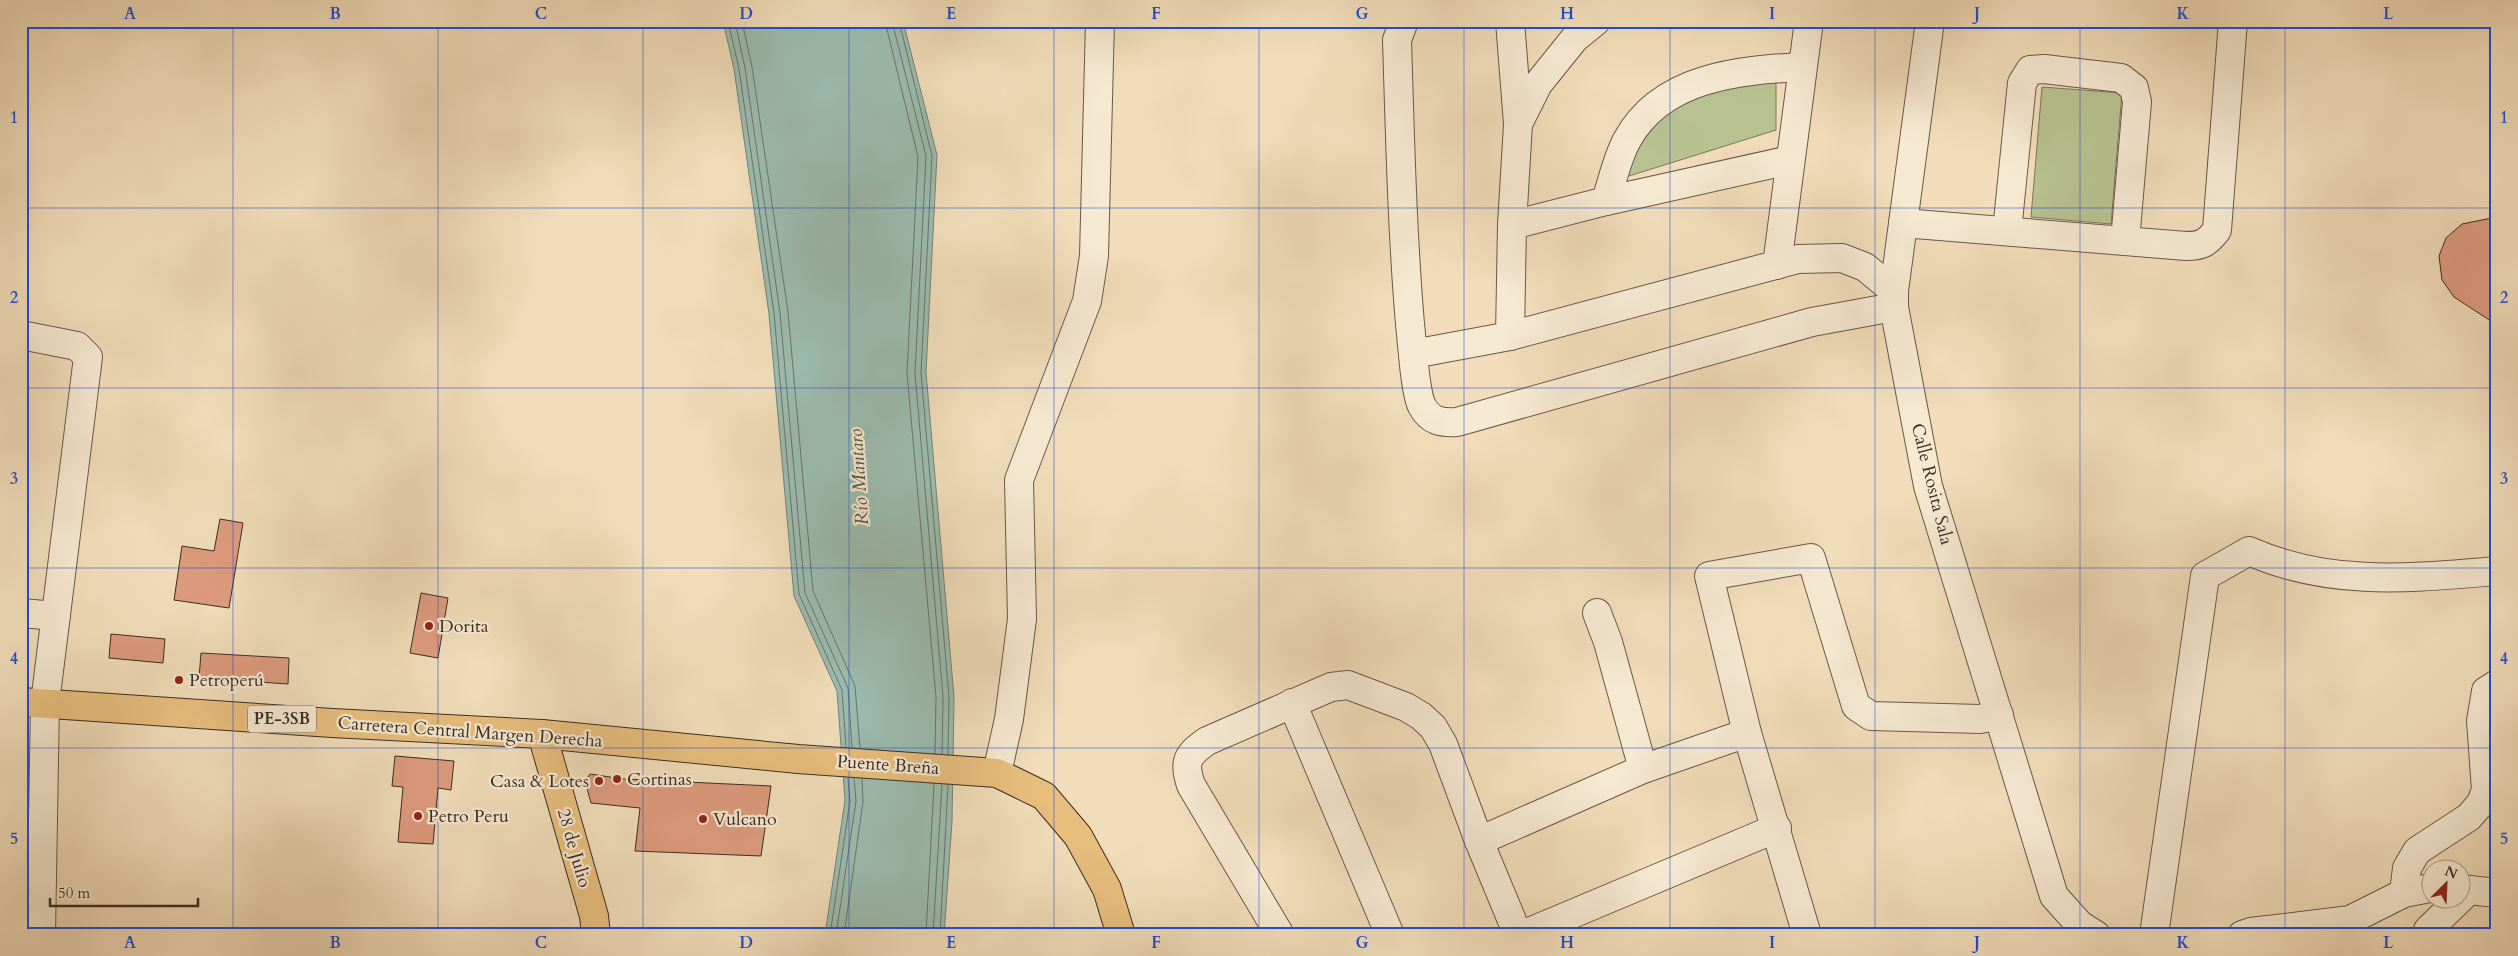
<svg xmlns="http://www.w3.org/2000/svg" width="2518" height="956" viewBox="0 0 2518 956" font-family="Cardo,serif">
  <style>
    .green { fill: #b8c291; stroke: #79785a }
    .water { fill: #9bbcb0; stroke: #748378 }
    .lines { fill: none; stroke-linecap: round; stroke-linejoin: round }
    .shore { stroke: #6a746a; stroke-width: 1 }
    .building { fill: #dd9b7d; stroke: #3a2d23 }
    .minor-casing { stroke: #685949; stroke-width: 30 }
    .major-casing { stroke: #3a2d23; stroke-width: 30 }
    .highway-casing { stroke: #3a2d23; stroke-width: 30 }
    .minor { stroke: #f6e9d2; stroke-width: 28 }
    .major { stroke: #e8be7d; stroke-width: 28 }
    .highway { stroke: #e8be7d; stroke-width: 28 }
    .grid { fill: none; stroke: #1d4ed8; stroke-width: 1; stroke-opacity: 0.55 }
    .poi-dot { fill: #8f2418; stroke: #f6e9d2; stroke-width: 2 }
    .labels { text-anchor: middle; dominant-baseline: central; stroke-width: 4.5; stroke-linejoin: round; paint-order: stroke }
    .shield { fill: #f6e9d2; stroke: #726558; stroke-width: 1 }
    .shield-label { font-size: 16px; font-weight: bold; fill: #3a2d23 }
    .street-label { font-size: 18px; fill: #3a2d23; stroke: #f6e9d2 }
    .poi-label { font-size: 18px; fill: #3a2d23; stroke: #f6e9d2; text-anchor: start }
    .water-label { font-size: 19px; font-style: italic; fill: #525146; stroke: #f6e9d2 }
    .neatline { fill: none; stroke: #1d4ed8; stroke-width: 2 }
    .grid-label { font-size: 16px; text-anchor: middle; font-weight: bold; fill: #1d4ed8 }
  </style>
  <rect width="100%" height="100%" fill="#f1ddba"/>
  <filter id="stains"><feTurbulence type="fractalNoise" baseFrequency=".004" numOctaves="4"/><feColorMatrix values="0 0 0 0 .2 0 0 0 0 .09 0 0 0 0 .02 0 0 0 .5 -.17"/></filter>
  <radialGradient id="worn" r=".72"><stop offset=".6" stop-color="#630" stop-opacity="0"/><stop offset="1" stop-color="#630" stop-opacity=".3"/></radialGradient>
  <!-- green -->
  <g class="green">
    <polygon points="1776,72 1776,130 1613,181 1661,104"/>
    <polygon points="2042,87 2122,93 2111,224 2031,217"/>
  </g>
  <!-- water -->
  <polygon class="water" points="723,21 903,21 937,155 926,372 954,697 952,822 944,935 825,935 845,800 837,691 794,596 769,314 734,69"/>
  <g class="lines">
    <!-- shore -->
    <g class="shore">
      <polyline points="728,21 739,69 774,313 799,594 842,690 846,747"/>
      <polyline points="735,21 745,68 780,313 805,593 848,688 852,748"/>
      <polyline points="742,21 752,67 788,312 813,591 855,686 860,748"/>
      <polyline points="885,21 918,157 907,373 936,697 935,754"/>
      <polyline points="892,21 926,156 915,373 943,697 942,754"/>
      <polyline points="899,21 932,156 921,373 949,697 948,755"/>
      <polyline points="830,935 850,801 848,778"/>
      <polyline points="836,935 856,801 854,778"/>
      <polyline points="844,935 863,802 862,779"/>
      <polyline points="926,935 934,784"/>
      <polyline points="933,935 942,784"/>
      <polyline points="940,935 948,785"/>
    </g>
  </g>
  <!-- building -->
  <g class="building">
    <polygon points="2497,217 2497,325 2454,297 2442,280 2439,256 2446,238 2462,224"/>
    <polygon points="220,519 243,523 229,608 174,600 182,546 214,551"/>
    <polygon points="421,593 448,598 438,658 410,653"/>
    <polygon points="111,634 165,639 163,663 109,658"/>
    <polygon points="201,653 289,658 288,684 199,678"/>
    <polygon points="395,756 454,761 451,790 438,788 433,844 398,842 403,787 392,786"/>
    <polygon points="590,774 623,779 771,786 761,856 635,851 640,808 591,803 585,781"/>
  </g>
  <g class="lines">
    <defs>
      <g id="minor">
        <path d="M1404,21L1397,40C1400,135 1402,230 1410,324C1412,341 1415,393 1422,406C1430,421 1441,423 1457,422L1812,322L1894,307"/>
        <polyline points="1510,21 1518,124"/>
        <polyline points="1930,21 1894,291 1894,307 1928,486 2054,896 2080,925 2096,935"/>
        <path d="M1606,201C1612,182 1617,158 1627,140C1661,77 1739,70 1802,67"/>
        <path d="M1903,223L2186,246C2202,246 2207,243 2217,230L2233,21"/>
        <polyline points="1512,225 1606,201 1790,160"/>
        <polyline points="2007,231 2022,83 2030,70 2044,69 2121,78 2134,88 2137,102 2125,241"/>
        <polyline points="1777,265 1809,21"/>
        <polyline points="21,335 77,346 88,357 45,703 41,935"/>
        <polyline points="1510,336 1512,225 1518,124 1538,84 1575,38 1596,21"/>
        <polyline points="1413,354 1510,336 1798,259 1842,258 1865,267 1894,291"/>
        <polyline points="21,613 56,616"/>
        <polyline points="1597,613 1608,642 1643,769"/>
        <polyline points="1292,703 1390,935"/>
        <polyline points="997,773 1009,719 1022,619 1019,480 1087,301 1094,256 1100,21"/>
        <polyline points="1479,841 1643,769 1747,733"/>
        <polyline points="2460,889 2497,893"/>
        <polyline points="2404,893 2407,868 2417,851 2469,817 2481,803 2486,790 2481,721 2486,691 2497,684"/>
        <polyline points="2428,930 2469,890"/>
        <path d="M1280,935L1191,785C1183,762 1187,755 1207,741L1331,687L1348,685L1406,707L1421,716L1433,727L1443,744L1479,841L1518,935"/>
        <polyline points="1522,935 1777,828"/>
        <polyline points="1807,935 1747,733 1709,576 1811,558 1856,706 1871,716 1980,719 1999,715"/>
        <path d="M2154,935L2205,576L2249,551C2331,587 2410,578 2497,571"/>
        <polyline points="2242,935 2251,932 2350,920 2404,893 2430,888"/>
      </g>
      <polyline id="major" points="542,734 798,759 997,773 1044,796 1078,836 1107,889 1121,935"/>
      <polyline id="highway" points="21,702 332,723 542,734 594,916 596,935"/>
    </defs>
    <!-- minor casing -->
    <use href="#minor" class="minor-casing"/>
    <!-- major casing -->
    <use href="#major" class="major-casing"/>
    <!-- highway casing -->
    <use href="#highway" class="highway-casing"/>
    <!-- minor -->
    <use href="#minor" class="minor"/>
    <!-- major -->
    <use href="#major" class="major"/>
    <!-- highway -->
    <use href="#highway" class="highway"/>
  </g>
  <!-- grid -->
  <path class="grid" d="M233,21V935M438,21V935M643,21V935M849,21V935M1054,21V935M1259,21V935M1464,21V935M1670,21V935M1875,21V935M2080,21V935M2285,21V935M21,208H2497M21,388H2497M21,568H2497M21,748H2497"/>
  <!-- markers -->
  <g class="poi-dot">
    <circle cx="429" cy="626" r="5"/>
    <circle cx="179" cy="680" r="5"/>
    <circle cx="617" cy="779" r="5"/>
    <circle cx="599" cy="781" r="5"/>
    <circle cx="418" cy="816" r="5"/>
    <circle cx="703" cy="819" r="5"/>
  </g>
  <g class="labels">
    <!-- shield labels -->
    <rect class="shield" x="248" y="705.5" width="68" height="27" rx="4"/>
    <g class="shield-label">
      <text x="282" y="719">PE-3SB</text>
    </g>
    <!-- street labels -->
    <g class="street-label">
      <text transform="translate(1932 484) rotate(76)">Calle Rosita Sala</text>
      <text transform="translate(470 732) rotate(4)">Carretera Central Margen Derecha</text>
      <text transform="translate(888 765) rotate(4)">Puente Breña</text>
      <text transform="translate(574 848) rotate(74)">28 de Julio</text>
    </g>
    <!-- poi labels -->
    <g class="poi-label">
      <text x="439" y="626">Dorita</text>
      <text x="189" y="680">Petroperú</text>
      <text x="627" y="779">Cortinas</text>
      <text x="589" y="781" text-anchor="end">Casa &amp; Lotes</text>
      <text x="428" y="816">Petro Peru</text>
      <text x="713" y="819">Vulcano</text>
    </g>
    <!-- water labels -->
    <g class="water-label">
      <text transform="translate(859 477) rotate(-94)">Río Mantaro</text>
    </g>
  </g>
  <!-- margin -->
  <rect width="2518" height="956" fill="none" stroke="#f1ddba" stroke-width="55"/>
  <!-- north arrow -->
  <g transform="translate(2446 884) rotate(24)"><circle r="24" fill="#f6e9d2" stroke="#ab9e8c"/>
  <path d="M0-4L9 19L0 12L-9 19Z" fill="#8f2418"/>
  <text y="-8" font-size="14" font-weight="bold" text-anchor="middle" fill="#3a2d23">N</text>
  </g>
  <!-- scale -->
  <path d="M50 898v8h148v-8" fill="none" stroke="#3a2d23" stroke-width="2.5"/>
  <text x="58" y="898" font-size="15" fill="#3a2d23" stroke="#f6e9d2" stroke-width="4" paint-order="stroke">50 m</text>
  <rect x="28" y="28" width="2462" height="900" class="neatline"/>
  <g class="grid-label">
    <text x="130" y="19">A</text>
    <text x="335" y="19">B</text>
    <text x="541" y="19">C</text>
    <text x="746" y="19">D</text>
    <text x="951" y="19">E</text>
    <text x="1156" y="19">F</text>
    <text x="1362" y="19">G</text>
    <text x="1567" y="19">H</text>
    <text x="1772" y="19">I</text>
    <text x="1977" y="19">J</text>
    <text x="2183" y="19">K</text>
    <text x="2388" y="19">L</text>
    <text x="14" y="123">1</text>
    <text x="2504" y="123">1</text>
    <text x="14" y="303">2</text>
    <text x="2504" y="303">2</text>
    <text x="14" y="484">3</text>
    <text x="2504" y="484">3</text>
    <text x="14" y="664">4</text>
    <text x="2504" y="664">4</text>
    <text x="14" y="844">5</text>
    <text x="2504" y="844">5</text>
    <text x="130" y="948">A</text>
    <text x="335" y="948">B</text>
    <text x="541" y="948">C</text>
    <text x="746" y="948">D</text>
    <text x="951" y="948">E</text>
    <text x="1156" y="948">F</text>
    <text x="1362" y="948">G</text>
    <text x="1567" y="948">H</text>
    <text x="1772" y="948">I</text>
    <text x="1977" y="948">J</text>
    <text x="2183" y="948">K</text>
    <text x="2388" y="948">L</text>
  </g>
  <rect width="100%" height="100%" filter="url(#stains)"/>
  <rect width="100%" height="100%" fill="url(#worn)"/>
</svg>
